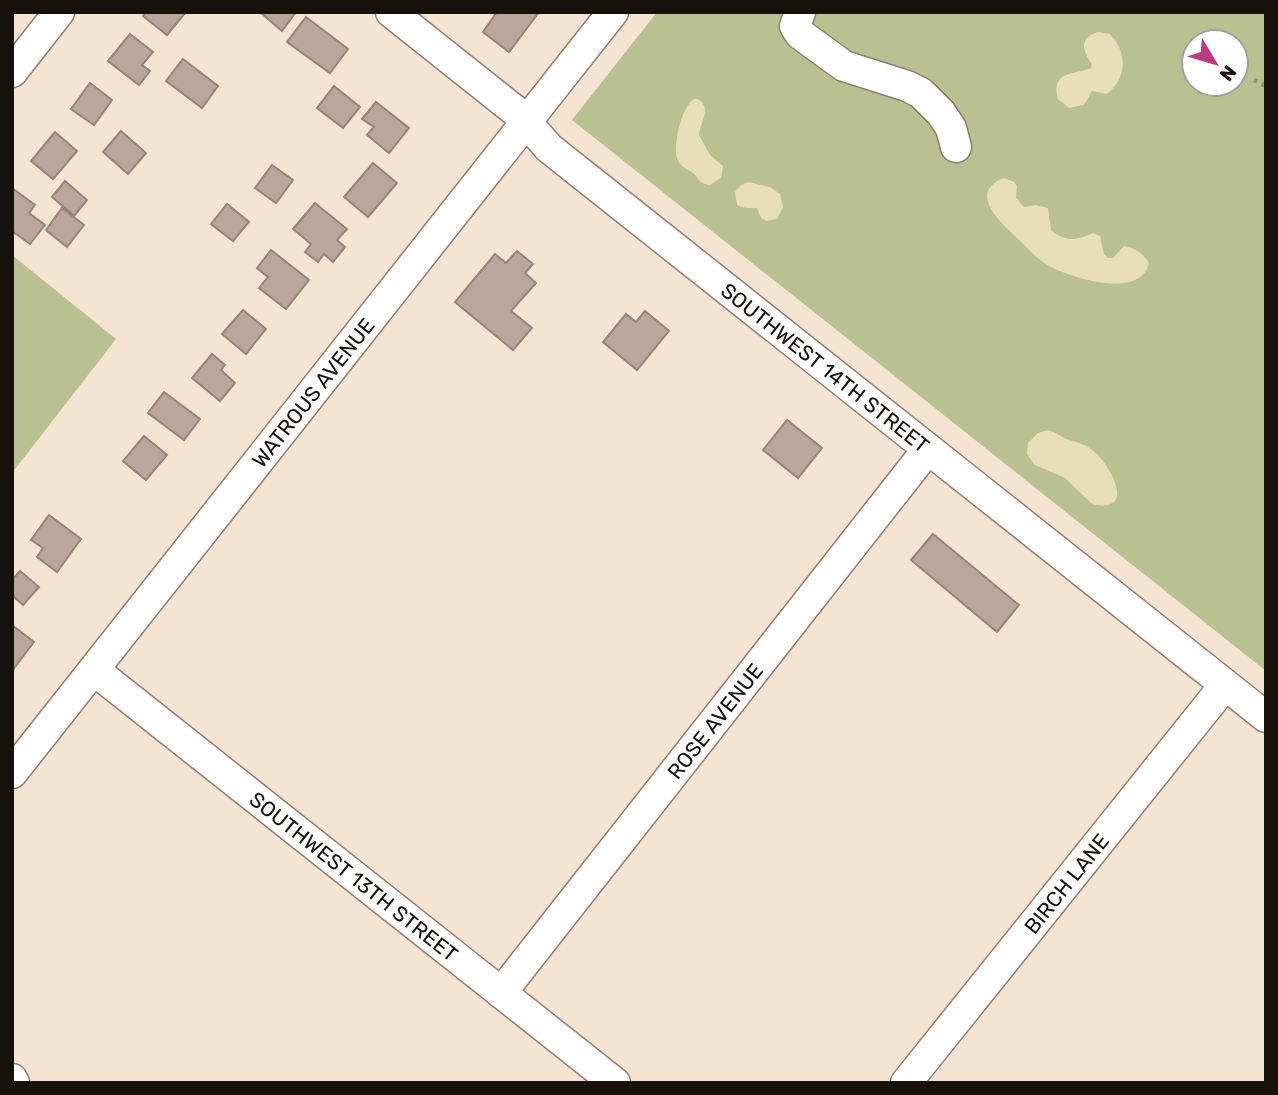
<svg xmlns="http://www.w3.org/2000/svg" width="1278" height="1095" viewBox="0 0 1278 1095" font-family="Rubik,sans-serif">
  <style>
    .green { fill: #b9c190; fill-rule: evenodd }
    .sand { fill: #e8deb9 }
    .building { fill: #bca69b; stroke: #988378; stroke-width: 2 }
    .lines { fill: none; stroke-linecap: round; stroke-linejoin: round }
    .minor-casing { stroke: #8f7e6f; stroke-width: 33 }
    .path { stroke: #9a8d81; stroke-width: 4.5; stroke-dasharray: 3.5 5; stroke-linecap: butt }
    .minor { stroke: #fff; stroke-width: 30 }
    .labels { text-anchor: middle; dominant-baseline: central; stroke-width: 7; stroke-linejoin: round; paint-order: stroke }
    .street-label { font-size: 21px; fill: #17110c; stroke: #fff }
  </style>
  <rect width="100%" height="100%" fill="#f6e4d3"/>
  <!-- green -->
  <g class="green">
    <path d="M657,12H1266V671L572,120ZM1194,42H1236V84H1194Z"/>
    <polygon points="12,255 116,339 12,473"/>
  </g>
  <!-- sand -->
  <g class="sand">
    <path d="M1098,32L1110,34C1127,52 1128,77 1107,94L1092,91L1084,105L1069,108L1058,99C1050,70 1075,75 1091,68L1092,64C1083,51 1078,38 1098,32Z"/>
    <path d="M696,98C713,107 701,120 699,135L710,155L723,166L721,178L710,185C699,184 700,179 693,173C686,168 680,167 677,158C673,144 682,103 696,98Z"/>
    <path d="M1004,178L1014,182L1017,186L1016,198L1024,207L1036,205L1048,208L1051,230C1067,243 1076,240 1093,233L1100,236L1104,254L1108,258H1113L1124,246C1137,249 1142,253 1149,263C1141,299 1076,279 1053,268C1038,261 1027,247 1015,236C1000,222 967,192 1004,178Z"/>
    <polygon points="748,182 770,187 780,194 783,207 777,219 766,221 761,218 757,208 746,208 737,205 735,192 741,185"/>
    <path d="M1048,430C1056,432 1060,437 1067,439C1079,443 1088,445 1097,454C1112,469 1136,514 1092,504L1065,478L1035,465L1027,454L1028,443L1038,433Z"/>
  </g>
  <!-- building -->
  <g class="building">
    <polygon points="146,12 186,12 167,35 143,16"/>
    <polygon points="260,12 296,12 282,31"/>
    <polygon points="497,12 539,12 509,52 483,32"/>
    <polygon points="306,17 348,49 330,73 287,42"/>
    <polygon points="130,34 153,52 142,65 150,71 139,85 108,61"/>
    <polygon points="183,59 218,86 202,108 166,81"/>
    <polygon points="90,83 112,100 94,125 71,109"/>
    <polygon points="334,86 360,107 343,128 317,108"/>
    <polygon points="376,102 409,128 389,153 367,135 374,127 362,119"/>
    <polygon points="121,131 146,153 128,174 103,152"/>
    <polygon points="55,132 77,151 53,179 31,161"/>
    <polygon points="373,163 397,183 368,217 344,197"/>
    <polygon points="272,165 293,180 276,203 255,188"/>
    <polygon points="65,181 87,200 74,216 52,197"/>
    <polygon points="12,188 35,205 29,213 45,225 30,244 12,231"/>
    <polygon points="315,203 347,229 337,240 345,247 333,262 324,254 318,262 305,252 311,244 293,229"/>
    <polygon points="227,204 249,222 233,241 211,224"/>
    <polygon points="62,208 84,225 67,247 46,230"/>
    <polygon points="271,250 309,280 286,309 259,288 268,277 257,268"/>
    <polygon points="517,251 533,264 525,273 536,283 511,311 532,328 513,350 455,302 495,254 506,263"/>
    <polygon points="243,310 266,329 246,354 222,334"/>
    <polygon points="645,311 669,331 637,370 603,342 626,314 636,322"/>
    <polygon points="212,354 225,365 221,370 235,383 220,401 192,378"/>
    <polygon points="164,392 200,419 184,440 148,413"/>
    <polygon points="787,420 822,448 798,478 763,450"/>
    <polygon points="144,436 167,455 146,480 123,461"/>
    <polygon points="49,515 81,539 57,572 37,557 43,548 31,540"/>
    <polygon points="933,534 1019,605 997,632 911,560"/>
    <polygon points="20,571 39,587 23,605 12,595 12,580"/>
    <polygon points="12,625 34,642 12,671"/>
  </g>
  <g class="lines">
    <defs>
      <g id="minor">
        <path id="s1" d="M391,12L518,113L549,148L1266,717"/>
        <polyline points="800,12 795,26 800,34 844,66 907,86 921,93 941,113 951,128 956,147"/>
        <polyline points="12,72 59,12"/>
        <path id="s2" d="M94,670L615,1083"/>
        <path id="s3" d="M12,773L613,12"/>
        <path id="s4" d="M501,993L928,449"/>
        <polyline points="12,1079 14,1083"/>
        <path id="s5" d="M906,1083L1225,685"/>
      </g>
    </defs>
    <!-- minor casing -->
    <use href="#minor" class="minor-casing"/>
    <!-- path -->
    <polyline class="path" points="1254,80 1266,86"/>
    <!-- minor -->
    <use href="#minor" class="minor"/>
  </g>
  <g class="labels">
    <!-- street labels -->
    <g class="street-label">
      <text stroke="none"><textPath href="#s1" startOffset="562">SOUTHWEST 14TH STREET</textPath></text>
      <text stroke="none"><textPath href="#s3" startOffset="485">WATROUS AVENUE</textPath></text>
      <text stroke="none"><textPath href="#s4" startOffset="346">ROSE AVENUE</textPath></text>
      <text stroke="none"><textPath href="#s2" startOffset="332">SOUTHWEST 13TH STREET</textPath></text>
      <text stroke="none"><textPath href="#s5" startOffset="256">BIRCH LANE</textPath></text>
    </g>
  </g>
  <!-- border -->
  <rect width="1278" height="1095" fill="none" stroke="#17110c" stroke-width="28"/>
  <!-- north arrow -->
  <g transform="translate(1215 63) rotate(128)"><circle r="33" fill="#ffffff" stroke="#a2a09e" stroke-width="2"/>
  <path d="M0-5L12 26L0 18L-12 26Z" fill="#bc3a82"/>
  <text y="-10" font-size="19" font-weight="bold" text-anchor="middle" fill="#17110c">N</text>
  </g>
</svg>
